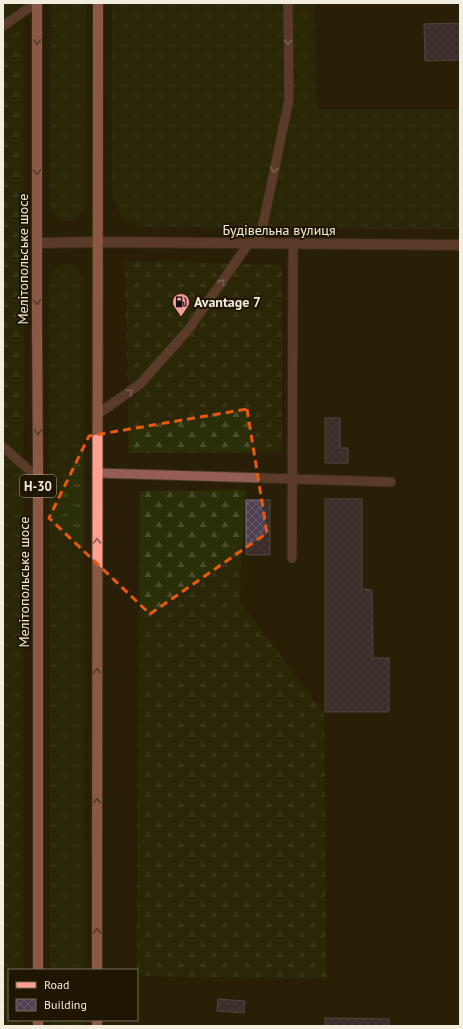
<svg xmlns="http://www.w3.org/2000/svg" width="463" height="1029" viewBox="0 0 463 1029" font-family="'PT Sans',sans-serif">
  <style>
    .grass { fill: url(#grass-tufts) }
    .forest { fill: url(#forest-firs) }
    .building { fill: url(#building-cross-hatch); stroke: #837186 }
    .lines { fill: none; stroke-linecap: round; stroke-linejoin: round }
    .lane-casing { stroke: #453c26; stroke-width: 11 }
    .street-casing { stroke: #453c26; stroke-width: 12 }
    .primary-casing { stroke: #453c26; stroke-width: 12 }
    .lane { stroke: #955d54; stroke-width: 9 }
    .street { stroke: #955d54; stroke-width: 10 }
    .primary { stroke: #ffa092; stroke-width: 10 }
    .oneway { stroke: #8f5b4a }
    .oneway2 { stroke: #cdb3a7 }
    .marked { fill: none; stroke: #e8590c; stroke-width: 3; stroke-dasharray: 8 5; stroke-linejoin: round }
    .labels { text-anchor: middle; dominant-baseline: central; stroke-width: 4; stroke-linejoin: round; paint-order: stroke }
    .shield { fill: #1f1601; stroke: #b3ac9c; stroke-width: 1 }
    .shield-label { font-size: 13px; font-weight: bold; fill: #f3eddf }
    .street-label { font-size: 14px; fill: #f3eddf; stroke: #1f1601 }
    .poi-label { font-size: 14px; font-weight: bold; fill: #f3eddf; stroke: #1f1601; text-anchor: start }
  </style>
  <defs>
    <pattern id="grass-tufts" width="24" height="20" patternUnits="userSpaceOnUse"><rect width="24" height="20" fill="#2b2f09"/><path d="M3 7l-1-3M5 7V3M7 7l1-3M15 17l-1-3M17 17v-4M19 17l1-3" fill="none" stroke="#4a4d2c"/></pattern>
    <pattern id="forest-firs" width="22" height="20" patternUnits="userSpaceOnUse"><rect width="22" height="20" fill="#2b2f09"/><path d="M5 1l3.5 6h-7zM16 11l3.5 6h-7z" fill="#4a4d2c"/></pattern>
    <pattern id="building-cross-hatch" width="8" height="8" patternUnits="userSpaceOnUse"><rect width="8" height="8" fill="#4f3f53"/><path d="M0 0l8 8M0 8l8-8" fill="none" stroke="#695b6b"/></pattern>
  </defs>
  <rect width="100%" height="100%" fill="#291f08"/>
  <!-- grass -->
  <g class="grass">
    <path d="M3,3H23C24,325 22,648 23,970H9V1020H22V1026H3Z"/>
    <path d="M51,3H86L85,209C76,226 59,224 50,209Z"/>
    <polygon points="112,3 314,3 317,109 460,109 460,229 139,228 120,215 111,189"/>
    <path d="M66,263C75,265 79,268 83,276L85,970H50L49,276C53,268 57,265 66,263Z"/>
    <rect x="50" y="1020" width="35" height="6"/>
  </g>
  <!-- forest -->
  <g class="forest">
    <polygon points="5,34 23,39 24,435 3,432 3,36"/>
    <polygon points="125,261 282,265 282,452 129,453"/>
    <polygon points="245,490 240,602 324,713 326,979 137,976 140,491"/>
  </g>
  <!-- building -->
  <g class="building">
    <polygon points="460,23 460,60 425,61 424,24"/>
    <polygon points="325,418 340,418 340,448 348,448 348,463 325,463"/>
    <polygon points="325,499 362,499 362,589 372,590 373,658 389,658 389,712 325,712"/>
    <rect x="246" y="500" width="24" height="55"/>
    <polygon points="218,999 245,1001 244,1013 217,1011"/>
    <polygon points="325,1018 389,1019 389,1026 325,1026"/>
  </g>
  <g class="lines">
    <defs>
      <g id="lane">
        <polyline points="3,26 36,3"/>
        <polyline points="258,243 264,220 289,99 288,3"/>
        <polyline points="98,414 140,384 188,330 249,243"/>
        <polyline points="3,447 38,478"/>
        <polyline points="97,473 391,482"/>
        <polyline points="292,558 293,244"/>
      </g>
      <polyline id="street" points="37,243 98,242 460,245"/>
      <g id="primary">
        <polyline points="37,3 37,317 38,478 38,970"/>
        <polyline points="97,970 98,3"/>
        <polyline points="38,1026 38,1020"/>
        <polyline points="97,1026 97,1020"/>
      </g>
    </defs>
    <!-- lane casing -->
    <use href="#lane" class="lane-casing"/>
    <!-- street casing -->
    <use href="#street" class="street-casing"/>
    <!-- primary casing -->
    <use href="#primary" class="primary-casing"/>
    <!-- lane -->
    <use href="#lane" class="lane"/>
    <!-- street -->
    <use href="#street" class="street"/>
    <!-- primary -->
    <use href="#primary" class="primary"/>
  </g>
  <!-- one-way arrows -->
  <defs><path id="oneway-chevron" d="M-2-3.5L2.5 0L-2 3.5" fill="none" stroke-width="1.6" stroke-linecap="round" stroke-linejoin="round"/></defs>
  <g class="oneway">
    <use href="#oneway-chevron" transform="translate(37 42) rotate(90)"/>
    <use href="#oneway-chevron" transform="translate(37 172) rotate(90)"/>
    <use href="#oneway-chevron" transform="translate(37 302) rotate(90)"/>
    <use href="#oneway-chevron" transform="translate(38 432) rotate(89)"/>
    <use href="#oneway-chevron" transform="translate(97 541) rotate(-90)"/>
    <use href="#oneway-chevron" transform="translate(97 671) rotate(-90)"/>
    <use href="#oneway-chevron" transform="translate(97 801) rotate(-90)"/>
    <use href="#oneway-chevron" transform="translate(97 931) rotate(-90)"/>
  </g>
  <g class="oneway2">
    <use href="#oneway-chevron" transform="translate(288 42) rotate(89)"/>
    <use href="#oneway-chevron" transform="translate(274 170) rotate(102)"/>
    <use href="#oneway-chevron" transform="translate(222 282) rotate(-55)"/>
    <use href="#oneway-chevron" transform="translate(130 392) rotate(-35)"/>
  </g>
  <!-- marked area -->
  <path d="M0 0H463V1029H0ZM247,409L267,533L150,614L49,518L89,436Z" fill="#291f08" fill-opacity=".55" fill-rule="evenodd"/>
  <path class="marked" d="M247,409L267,533L150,614L49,518L89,436Z"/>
  <!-- icons -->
  <defs>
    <symbol id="fuel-pin" viewBox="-11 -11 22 30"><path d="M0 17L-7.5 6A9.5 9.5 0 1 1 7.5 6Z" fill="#f59b98" stroke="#1f1601"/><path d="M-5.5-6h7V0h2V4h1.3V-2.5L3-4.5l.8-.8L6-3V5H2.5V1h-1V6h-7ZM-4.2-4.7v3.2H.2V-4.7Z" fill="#111"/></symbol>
  </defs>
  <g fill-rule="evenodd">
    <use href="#fuel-pin" x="171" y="292" width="20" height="27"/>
  </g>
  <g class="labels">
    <!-- shield labels -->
    <rect class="shield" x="20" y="475" width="36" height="22" rx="3"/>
    <g class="shield-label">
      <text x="38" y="486">Н-30</text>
    </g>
    <!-- street labels -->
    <g class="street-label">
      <text x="279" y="230">Будівельна вулиця</text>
      <text transform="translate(23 259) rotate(-90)">Мелітопольське шосе</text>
      <text transform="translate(24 582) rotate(-90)">Мелітопольське шосе</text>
    </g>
    <!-- poi labels -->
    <g class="poi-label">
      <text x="194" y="302">Avantage 7</text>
    </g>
  </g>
  <!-- border -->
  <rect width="463" height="1029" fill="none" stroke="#f3eddf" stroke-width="8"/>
  <!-- legend -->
  <rect x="8" y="969" width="130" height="52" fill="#1f1601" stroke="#746c5a"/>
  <rect x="16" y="982" width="20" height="6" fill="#ffa092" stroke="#746c5a"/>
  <text x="44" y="989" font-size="12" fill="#f3eddf">Road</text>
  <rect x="16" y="999" width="20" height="12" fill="url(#building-cross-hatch)" stroke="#746c5a"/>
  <text x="44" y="1009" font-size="12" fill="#f3eddf">Building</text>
</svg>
